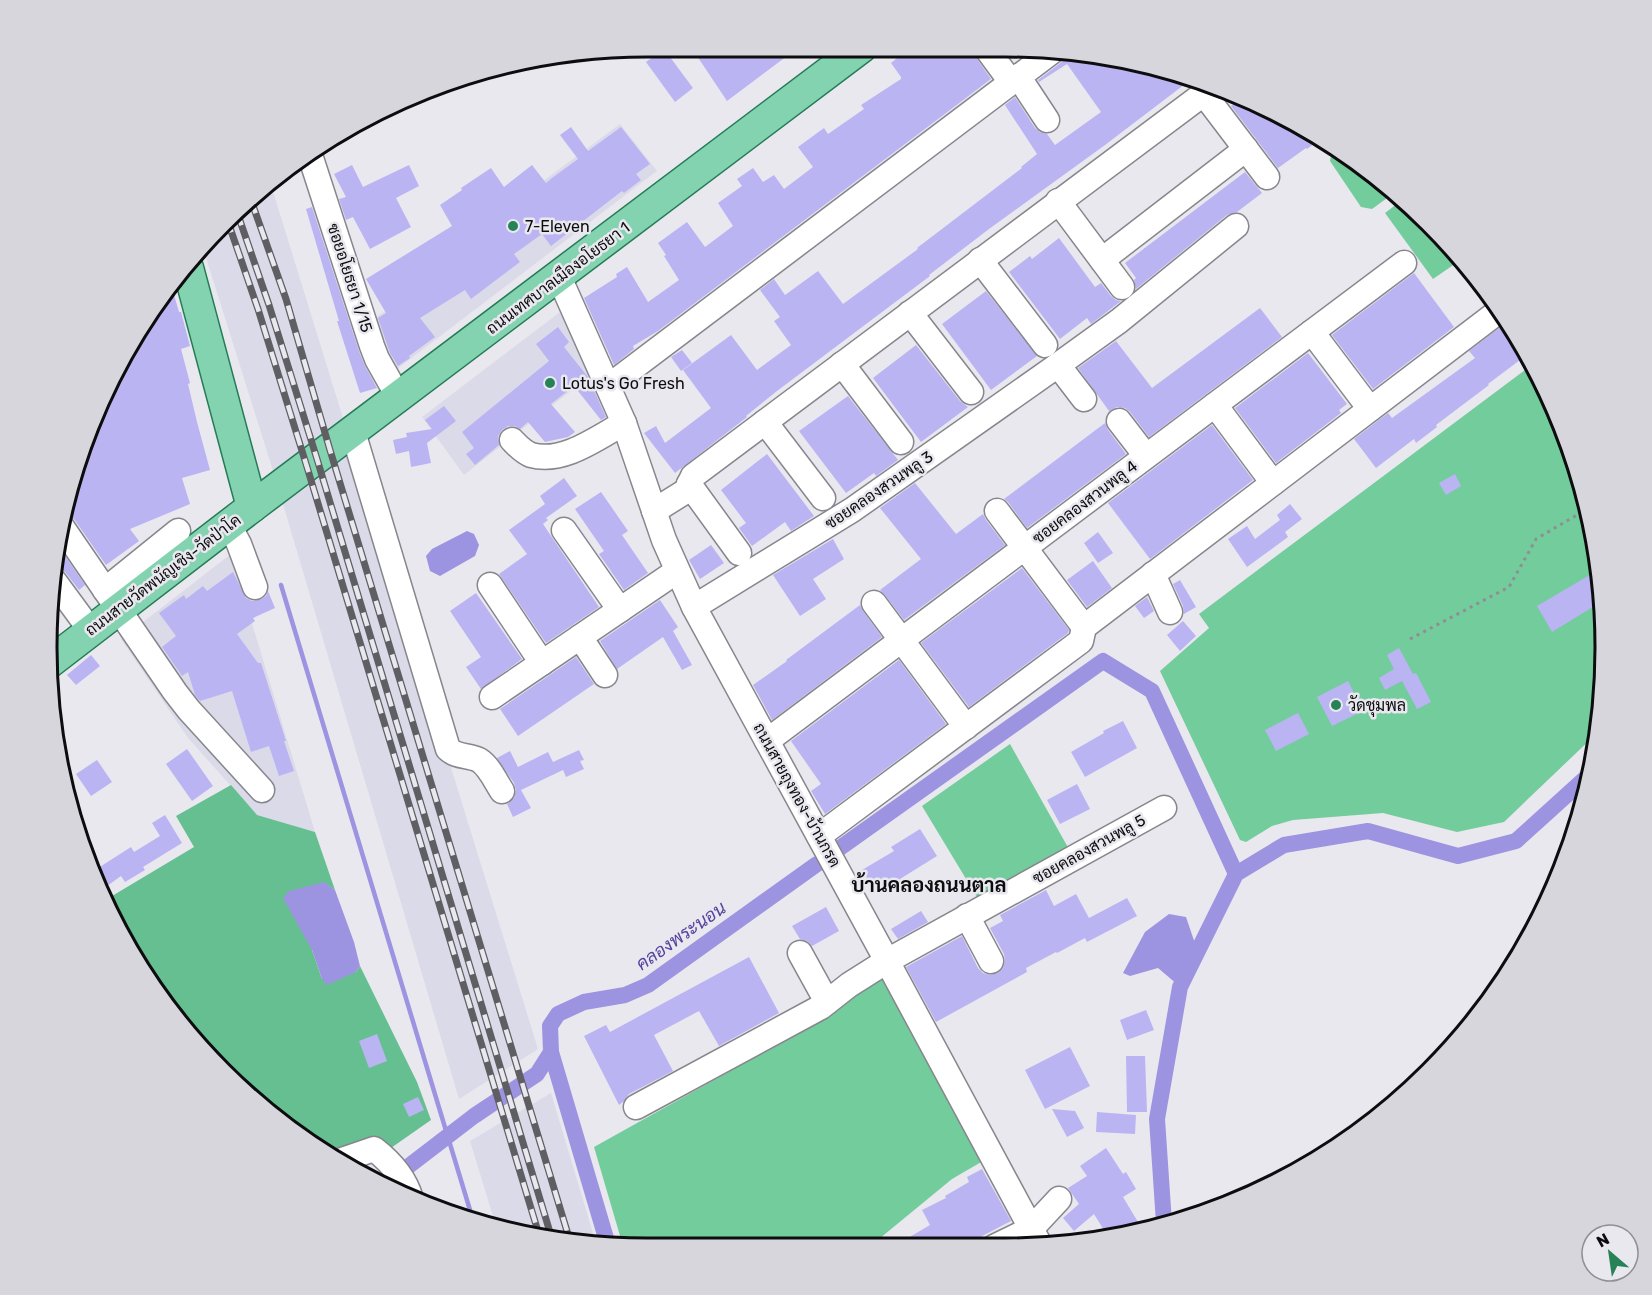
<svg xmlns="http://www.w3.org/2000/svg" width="1652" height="1295" viewBox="0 0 1652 1295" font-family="Rubik,Sarabun,sans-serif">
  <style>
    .built { fill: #dbdae8 }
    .green { fill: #73cc9c }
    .forest { fill: #66bf90 }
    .water { fill: #9d94e1 }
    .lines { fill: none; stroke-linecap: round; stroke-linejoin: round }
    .stream { stroke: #9d94e1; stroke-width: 4.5 }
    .canal { stroke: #9d94e1; stroke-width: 16 }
    .building { fill: #bab4f3 }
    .minor-casing { stroke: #86868c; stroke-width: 27 }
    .major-casing { stroke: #247b55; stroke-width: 33 }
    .path { stroke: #8f8e93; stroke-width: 3; stroke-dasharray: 3 4.5; stroke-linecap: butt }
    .minor { stroke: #fff; stroke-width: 24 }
    .major { stroke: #83d3b0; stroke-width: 30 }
    .rail-casing { stroke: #5f5f63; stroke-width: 7 }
    .rail { stroke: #e9e8ef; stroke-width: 4.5; stroke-dasharray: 14; stroke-linecap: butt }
    .poi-dot { fill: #278258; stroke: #e9e8ef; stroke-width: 2 }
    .labels { text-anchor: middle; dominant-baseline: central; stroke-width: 5; stroke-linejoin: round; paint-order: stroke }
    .poi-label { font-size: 16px; fill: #0d0d0f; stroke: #e9e8ef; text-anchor: start }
    .street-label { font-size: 16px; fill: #0d0d0f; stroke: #e9e8ef }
    .water-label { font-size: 18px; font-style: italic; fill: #56439e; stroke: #e9e8ef }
    .quarter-label { font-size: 20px; font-weight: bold; fill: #0d0d0f; stroke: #e9e8ef }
    .rim { fill: none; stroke: #0d0d0f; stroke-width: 3 }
  </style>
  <rect width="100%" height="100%" fill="#e9e8ef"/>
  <!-- built -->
  <g class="built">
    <polygon points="620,124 657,171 393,372 369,322 445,271 515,202"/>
    <polygon points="271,185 538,1049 459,1099 275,477 203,248 222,223"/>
    <polygon points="560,312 591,375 464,475 422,417"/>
    <polygon points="231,554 315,832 257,815 188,738 121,639"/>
    <polygon points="551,1093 596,1243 531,1237 496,1226 470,1141"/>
  </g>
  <!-- green -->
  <g class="green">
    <polygon points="1333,146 1371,171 1394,193 1372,209 1361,207 1330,161"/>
    <polygon points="1402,200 1457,251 1462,259 1433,279 1385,213"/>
    <polygon points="1533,364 1573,454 1600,569 1604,686 1596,734 1504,822 1457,832 1383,813 1293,820 1272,826 1246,842 1240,840 1160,671 1209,628 1199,614"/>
    <polygon points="1010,744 1070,851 980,902 922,806"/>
    <polygon points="884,977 983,1161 952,1179 868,1248 647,1248 623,1246 594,1147 813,1025"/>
  </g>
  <!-- forest -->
  <polygon class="forest" points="231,785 257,815 315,832 335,890 323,882 312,950 322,979 356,972 360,966 417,1082 431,1120 358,1171 313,1147 207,1054 166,999 119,930 107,899 194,847 176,816"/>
  <!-- water -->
  <g class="water">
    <polygon points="467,531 474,534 479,545 475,556 440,576 430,571 426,556 432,549"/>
    <polygon points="324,882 335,890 354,942 360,966 356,972 327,985 322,979 312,950 283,898 289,891"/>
    <polygon points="1169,914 1186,917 1201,961 1188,983 1178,985 1158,968 1130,976 1123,973 1145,932"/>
  </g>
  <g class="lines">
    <!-- stream -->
    <polyline class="stream" points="281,585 473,1220"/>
    <!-- canal -->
    <g class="canal">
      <polyline points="837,850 1103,661 1152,691 1236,874"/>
      <polyline points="551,1052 608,1245"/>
      <polyline points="384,1185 474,1116 537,1074 551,1052 550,1026 558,1014 584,1002 625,995 648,985 817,864"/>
      <polyline points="1164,1223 1157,1119 1180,987 1236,874 1284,845 1368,831 1458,856 1516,841 1590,774"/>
    </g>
  </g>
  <!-- building -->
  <g class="building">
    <polygon points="691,47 799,47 727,101"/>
    <polygon points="911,47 972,48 975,56 991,79 658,331 633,346 634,349 614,365 584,298 617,277 616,274 627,267 648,302 679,280 664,256 666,255 658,243 687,222 705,247 733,226 718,203 742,186 737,179 753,168 763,182 774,175 784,189 813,167 798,147 824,128 828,134 864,109 861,105 901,79 901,77 891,63"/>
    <polygon points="664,49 693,88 675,102 646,62"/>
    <polygon points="1068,53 1193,78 1105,145 989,229 929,275 930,276 777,391 746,416 747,417 675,473 644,433 656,426 665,443 711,408 683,370 731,335 757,370 791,345 774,321 780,317 760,290 774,279 785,295 818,271 843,304 918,249 917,248 1022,168 1021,167 1037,154 1005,105 1015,97 1035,128 1040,132 1047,134 1055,145 1101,112 1067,64 1039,82 1038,80 1063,61"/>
    <polygon points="1242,98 1305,127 1322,138 1307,149 1306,148 1278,168 1231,106"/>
    <polygon points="571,127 588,151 621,127 650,164 636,174 641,180 624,193 622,191 551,246 542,234 514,254 520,262 471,299 465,290 420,318 435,337 409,356 410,358 398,366 390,353 378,318 386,313 366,279 452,226 440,205 462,190 461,188 491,168 504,187 532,165 546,183 552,178 578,159 560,135"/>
    <polygon points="352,165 363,187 409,165 419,186 396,198 411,227 370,249 353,217 346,220 339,199 346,197 334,174"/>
    <polygon points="1245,172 1262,193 1237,212 1227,215 1136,289 1134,280 1136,278 1125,263"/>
    <polygon points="312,207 359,351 365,366 377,388 360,393 337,321 339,321 306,209"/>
    <polygon points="1059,238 1095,287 1101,283 1111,296 1116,300 1121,301 1091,324 1087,318 1060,339 1009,272 1030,256 1032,259"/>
    <polygon points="1414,273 1454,327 1373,389 1332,335"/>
    <polygon points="172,288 179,312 181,312 190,346 181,349 190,383 188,384 197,422 210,470 182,478 190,504 130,529 139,541 106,565 74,519 64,512 67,492 127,347"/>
    <polygon points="986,291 1037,356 991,390 942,324"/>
    <polygon points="1260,308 1282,337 1149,437 1130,412 1125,408 1117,407 1109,411 1078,368 1116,341 1152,388"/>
    <polygon points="1507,322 1525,347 1528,354 1488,384 1489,385 1436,425 1437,427 1416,443 1414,439 1376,468 1354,439 1388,413 1392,418 1475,358 1469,351"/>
    <polygon points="558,327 569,342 564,347 588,377 606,417 601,420 574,386 551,404 575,432 568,437 545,442 528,422 520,429 515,426 508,426 502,430 498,436 499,445 475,465 466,454 474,448 462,432 549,361 536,344"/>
    <polygon points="916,345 960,401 968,407 921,442 873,378"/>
    <polygon points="682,350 692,363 681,371 671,357"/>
    <polygon points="1308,353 1347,404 1339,410 1341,413 1276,463 1235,408"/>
    <polygon points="848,396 898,460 876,476 874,473 846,493 799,431"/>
    <polygon points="444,406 456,421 427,443 431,463 411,467 409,451 396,454 393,440 407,437 406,433 432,429 425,420"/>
    <polygon points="1105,423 1108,430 1126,454 1027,528 1008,502 1004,499"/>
    <polygon points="1212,425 1253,480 1150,559 1108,503"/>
    <polygon points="767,454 814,516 791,531 785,522 752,546 739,528 746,523 721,490"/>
    <polygon points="1455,474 1461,486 1446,495 1439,483"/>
    <polygon points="564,478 577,496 546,518 548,520 543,524 599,607 546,643 499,574 527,554 509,530 545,504 540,496"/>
    <polygon points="915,483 956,534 983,514 986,520 1005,545 904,620 885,595 880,590 921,559 880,508"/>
    <polygon points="601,492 628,531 622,535 648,573 624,590 599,554 604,551 575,509"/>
    <polygon points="1290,504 1302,519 1285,532 1288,537 1247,567 1228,539 1247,526 1255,539 1280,520 1277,515"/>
    <polygon points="1098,532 1113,553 1098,563 1084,543"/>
    <polygon points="833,539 844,559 813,579 826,599 800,616 773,575"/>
    <polygon points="711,545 724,563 700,579 689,560"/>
    <polygon points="63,553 85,585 79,590 66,573 61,569 57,568 59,556"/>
    <polygon points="1093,561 1112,588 1087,607 1067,580"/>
    <polygon points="1022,568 1069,630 1068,633 969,707 921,643"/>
    <polygon points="1600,569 1601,602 1552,632 1537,606"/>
    <polygon points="233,572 246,598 252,601 259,600 266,596 268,591 275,608 253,618 255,621 237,634 258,663 261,663 286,741 284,741 294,771 279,776 269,746 251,752 232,691 200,701 195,695 188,672 182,676 162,647 176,636 159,613 184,595 186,599 203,586 207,591"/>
    <polygon points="1180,580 1196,607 1184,614 1183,606 1173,584"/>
    <polygon points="476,593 522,659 481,689 466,667 481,657 450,611"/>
    <polygon points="1147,597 1154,611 1144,618 1135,606"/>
    <polygon points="660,600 678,627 673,631 692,665 682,670 663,637 617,669 600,641"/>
    <polygon points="860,605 863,611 882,637 772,720 753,685 787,661 786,660"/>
    <polygon points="1183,621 1196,636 1180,651 1167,635"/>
    <polygon points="1399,648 1413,674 1416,673 1431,702 1417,709 1402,681 1385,690 1379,678 1394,669 1387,655"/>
    <polygon points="91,655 100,666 76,685 67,675"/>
    <polygon points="576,657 594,684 518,736 500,709"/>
    <polygon points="899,660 946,724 825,814 811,791 821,784 791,741"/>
    <polygon points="1348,681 1363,711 1332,726 1317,697"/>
    <polygon points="1298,713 1309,734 1276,751 1265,730"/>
    <polygon points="1123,721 1137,748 1085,777 1071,752 1104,733 1103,731"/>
    <polygon points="187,749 213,786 192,801 166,764"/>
    <polygon points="579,750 584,760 580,761 584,769 566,777 563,770 521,790 531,808 513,817 507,804 514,798 516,790 514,783 497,758 510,751 518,767 548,752 553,762"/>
    <polygon points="97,760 112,782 91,796 76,774"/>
    <polygon points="1077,784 1090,809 1060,824 1047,800"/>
    <polygon points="165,815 182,843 143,867 145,870 125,882 121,876 103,889 95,870 131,847 134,852 160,836 152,823"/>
    <polygon points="920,829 937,856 900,879 902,882 882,893 873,878 869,881 862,870 894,851 891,847"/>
    <polygon points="1046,890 1054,906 1076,894 1089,918 1127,898 1137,916 1087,942 1085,938 1057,953 1056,952 1026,968 1027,972 936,1022 906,967 962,936 978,968 983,973 990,975 998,973 1003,968 1005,961 1004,954 990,928 1003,921 1000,915"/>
    <polygon points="826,907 839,931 812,946 807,941 800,939 792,926"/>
    <polygon points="921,911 928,922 898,939 891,929"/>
    <polygon points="749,957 779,1013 719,1046 699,1011 654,1035 673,1071 629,1094 623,1102 619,1105 584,1036 606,1025 610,1032"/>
    <polygon points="1146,1010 1154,1030 1127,1040 1120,1020"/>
    <polygon points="377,1034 387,1061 369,1068 359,1041"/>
    <polygon points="1070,1047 1090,1086 1045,1109 1025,1070"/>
    <polygon points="1126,1056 1145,1056 1147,1112 1127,1112"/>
    <polygon points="418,1097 424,1110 409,1117 403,1104"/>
    <polygon points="1052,1109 1075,1111 1084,1128 1067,1137"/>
    <polygon points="1097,1112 1136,1115 1135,1134 1096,1132"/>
    <polygon points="1106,1148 1123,1174 1126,1172 1136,1189 1123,1197 1138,1222 1120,1232 1107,1235 1094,1214 1074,1231 1063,1218 1079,1204 1068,1188 1087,1176 1080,1166"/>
    <polygon points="982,1169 1011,1221 961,1247 913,1248 908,1238 930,1225 922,1210 946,1198 945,1196 969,1182 967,1177"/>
  </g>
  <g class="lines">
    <defs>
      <g id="minor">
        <polyline points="986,48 1011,82"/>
        <polyline points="1018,76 1047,120"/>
        <polyline points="1204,94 1267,177"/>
        <polyline points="310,155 372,346 377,359 399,398"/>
        <polyline points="1058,201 1122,287"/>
        <polyline points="980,260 1045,345"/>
        <polyline points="1102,260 1246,149"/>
        <polyline points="559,277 624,423 664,540 694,607 887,961 1041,1247"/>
        <polyline points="910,313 971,392"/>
        <polyline points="1312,332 1370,409"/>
        <polyline points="842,364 901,442"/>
        <polyline points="1058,365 1084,399"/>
        <polyline points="609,386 1054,50"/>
        <polyline points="1215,405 1273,483"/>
        <polyline points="1119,421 1146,456"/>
        <polyline points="765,422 823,498"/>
        <path d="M353,432L448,749C456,757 469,755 479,760C489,766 496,782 502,791"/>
        <path d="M512,440C518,446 523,452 531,455C563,464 597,438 624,423"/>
        <polyline points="689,484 739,553"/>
        <polyline points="654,511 686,491 693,476 1214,86"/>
        <polyline points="997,511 1084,627"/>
        <polyline points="229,525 239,544 255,587"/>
        <polyline points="62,527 175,692 189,710 262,790"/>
        <polyline points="564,530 620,610"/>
        <polyline points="1153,574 1170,612"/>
        <polyline points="55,582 91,631"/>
        <polyline points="490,585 542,663"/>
        <polyline points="105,590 178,531"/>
        <polyline points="874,603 966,727"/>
        <polyline points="694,607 852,510 1058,365 1119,321 1236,226"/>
        <polyline points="580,637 605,675"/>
        <polyline points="492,697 677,571"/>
        <polyline points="767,741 1404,263"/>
        <polyline points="819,836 1081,641 1084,627 1499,311"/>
        <polyline points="967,916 991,961"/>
        <polyline points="800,953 827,1002"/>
        <polyline points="636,1107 821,1007 849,985 887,961 1164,808"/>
        <path d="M339,1161L374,1149C391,1162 405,1178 411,1199"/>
        <polyline points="994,1247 1031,1229 1059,1199"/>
      </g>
      <g id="major">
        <polyline points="188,268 252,507"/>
        <polyline points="49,663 252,507 862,47"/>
      </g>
    </defs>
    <!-- minor casing -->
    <use href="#minor" class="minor-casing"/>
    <!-- major casing -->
    <use href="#major" class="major-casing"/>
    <!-- path -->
    <g class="path">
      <polyline points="1582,512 1584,498"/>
      <polyline points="1410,639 1509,587 1536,539 1582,512 1587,512"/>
    </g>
    <!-- minor -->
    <use href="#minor" class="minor"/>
    <!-- major -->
    <use href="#major" class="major"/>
    <defs>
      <g id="rail">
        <polyline points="251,200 286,299 330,450 570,1241"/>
        <polyline points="237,212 269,305 317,459 552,1239"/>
        <polyline points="227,219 258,309 307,467 540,1238"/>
      </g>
    </defs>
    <!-- rail casing -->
    <use href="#rail" class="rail-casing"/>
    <!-- rail -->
    <use href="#rail" class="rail"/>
  </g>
  <!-- markers -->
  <g class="poi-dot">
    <circle cx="513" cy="226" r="6"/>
    <circle cx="550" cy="383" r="6"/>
    <circle cx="1336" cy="705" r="6"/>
  </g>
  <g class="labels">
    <!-- poi labels -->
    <g class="poi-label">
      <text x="525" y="226">7-Eleven</text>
      <text x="562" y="383">Lotus's Go Fresh</text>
      <text x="1348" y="705">วัดชุมพล</text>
    </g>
    <!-- street labels -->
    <g class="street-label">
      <text transform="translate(350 278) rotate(72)">ซอยอโยธยา 1/15</text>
      <text transform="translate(558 278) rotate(-37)">ถนนเทศบาลเมืองอโยธยา 1</text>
      <text transform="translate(879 490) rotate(-34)">ซอยคลองสวนพลู 3</text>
      <text transform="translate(1085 502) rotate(-37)">ซอยคลองสวนพลู 4</text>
      <text transform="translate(163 575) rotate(-37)">ถนนสายวัดพนัญเชิง-วัดป่าโค</text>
      <text transform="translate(797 795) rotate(61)">ถนนสายถุงทอง-บ้านกรด</text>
      <text transform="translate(1089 849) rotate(-29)">ซอยคลองสวนพลู 5</text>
    </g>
    <!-- water labels -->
    <g class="water-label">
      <text transform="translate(681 936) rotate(-35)">คลองพระนอน</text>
    </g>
    <!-- quarter labels -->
    <g class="quarter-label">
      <text x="929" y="885">บ้านคลองถนนตาล</text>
    </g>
  </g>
  <!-- crop -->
  <path d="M0 0H1652V1295H0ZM647 57H1005A590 590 0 0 1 1595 647V648A590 590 0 0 1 1005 1238H647A590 590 0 0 1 57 648V647A590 590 0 0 1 647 57Z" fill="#d7d6dd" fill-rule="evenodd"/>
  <path class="rim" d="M647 57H1005A590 590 0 0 1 1595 647V648A590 590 0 0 1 1005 1238H647A590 590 0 0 1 57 648V647A590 590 0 0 1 647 57Z"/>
  <!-- north arrow -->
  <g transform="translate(1610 1253) rotate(331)"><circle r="28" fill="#e9e8ef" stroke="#919095" stroke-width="1.5"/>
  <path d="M0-4.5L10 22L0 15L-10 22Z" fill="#278258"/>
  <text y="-9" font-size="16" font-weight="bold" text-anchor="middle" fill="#0d0d0f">N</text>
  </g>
</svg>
